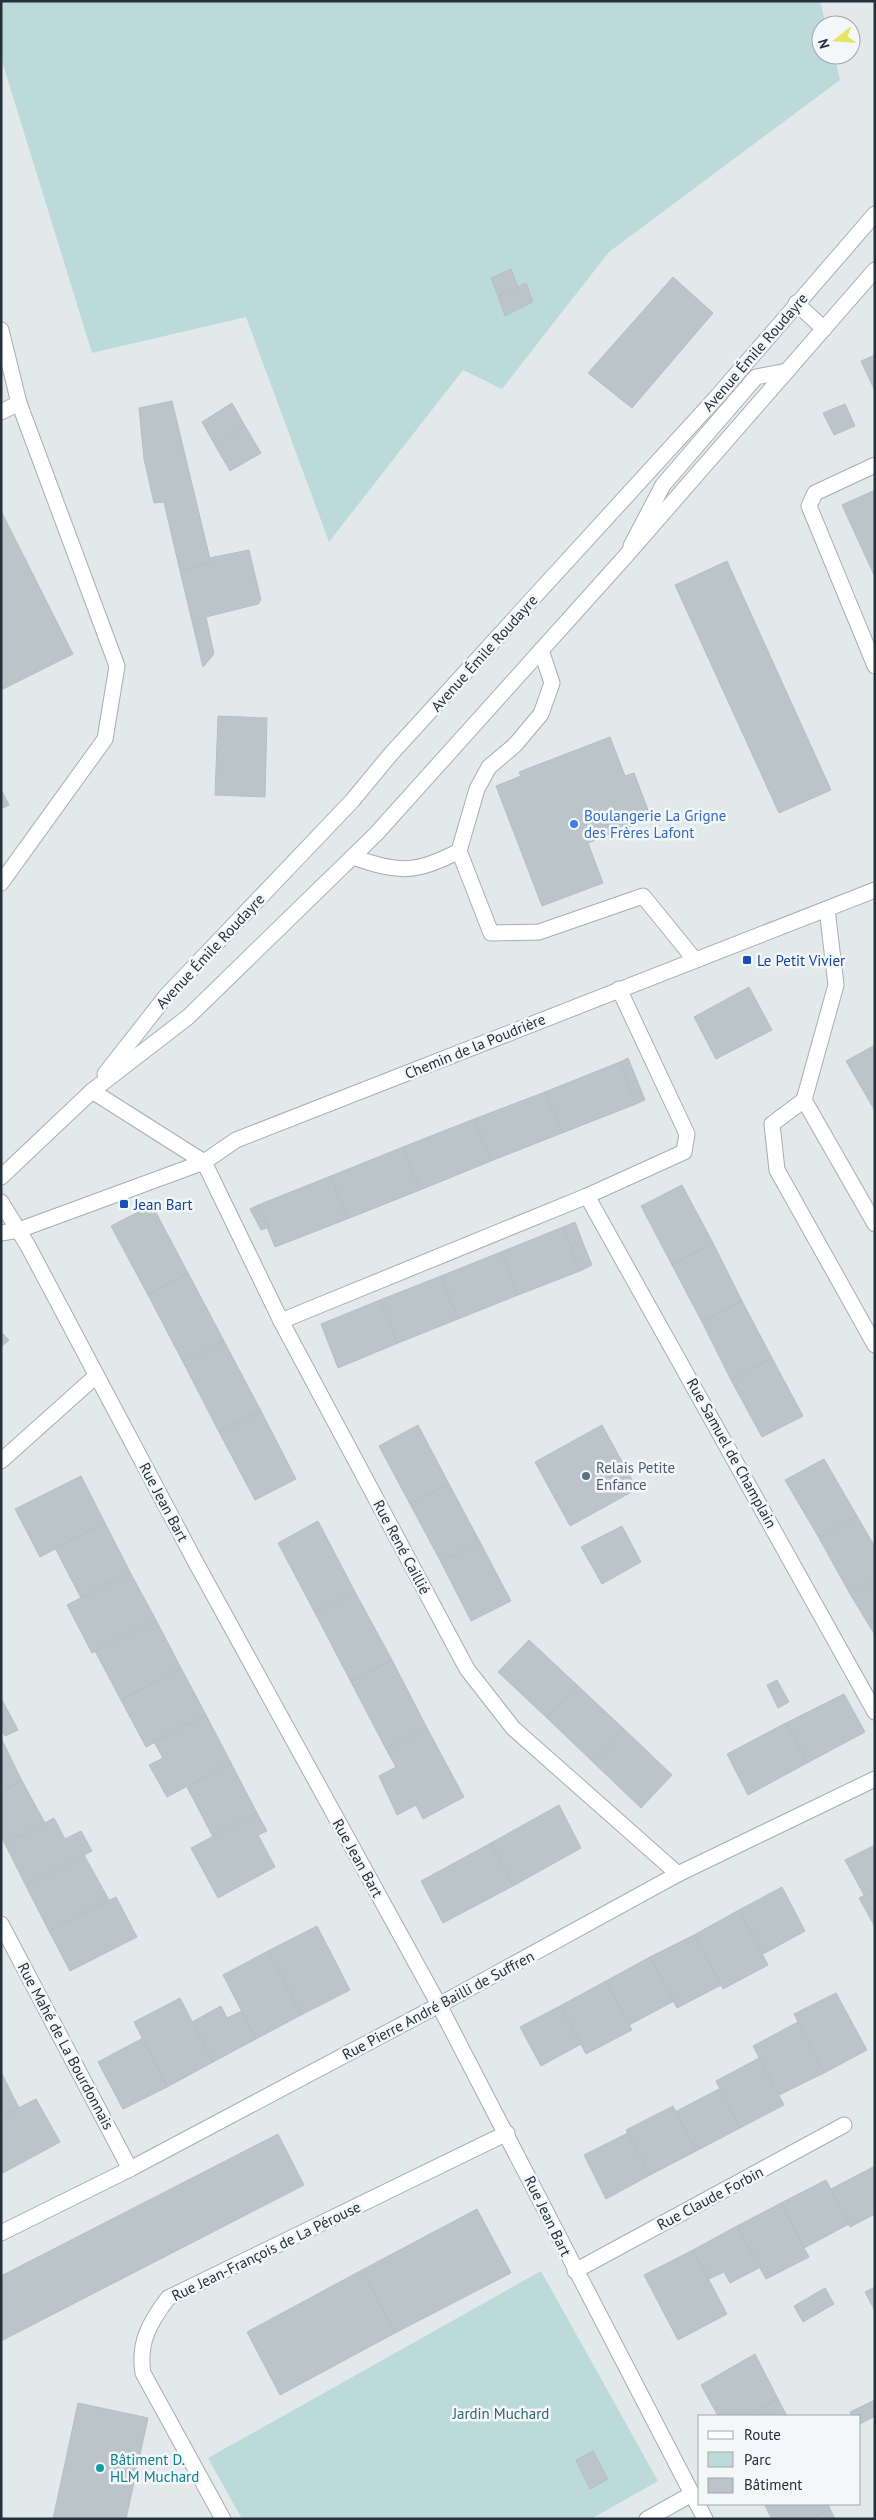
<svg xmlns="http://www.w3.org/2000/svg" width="876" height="2520" viewBox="0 0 876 2520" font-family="'PT Sans',sans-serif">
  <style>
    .green { fill: #bddada }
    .building { fill: #bbc4c9; stroke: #b5bfc4 }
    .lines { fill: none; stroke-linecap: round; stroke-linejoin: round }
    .lane-casing { stroke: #a5aeb3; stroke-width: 17 }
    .street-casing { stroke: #a5aeb3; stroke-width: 17 }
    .secondary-casing { stroke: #a5b1b9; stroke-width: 17 }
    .lane { stroke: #fff; stroke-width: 15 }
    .street { stroke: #fff; stroke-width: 15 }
    .secondary { stroke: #fff; stroke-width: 15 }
    .shop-dot { fill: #3f7fe0; stroke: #f3f7f8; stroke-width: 2 }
    .transit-dot { fill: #1a4fb4; stroke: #f3f7f8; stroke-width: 2 }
    .service-dot { fill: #5c6f8a; stroke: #f3f7f8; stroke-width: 2 }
    .culture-dot { fill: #0f9aa8; stroke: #f3f7f8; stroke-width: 2 }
    .labels { text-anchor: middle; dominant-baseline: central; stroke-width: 5; stroke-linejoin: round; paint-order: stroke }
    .street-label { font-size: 15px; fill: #24303b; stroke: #f3f7f8 }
    .shop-label { font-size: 15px; fill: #366cbe; stroke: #f3f7f8; text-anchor: start }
    .transit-label { font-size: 15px; fill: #164399; stroke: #f3f7f8; text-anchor: start }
    .service-label { font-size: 15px; fill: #4e5e75; stroke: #f3f7f8; text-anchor: start }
    .park-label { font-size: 15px; fill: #32666e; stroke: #f3f7f8 }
    .culture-label { font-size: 15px; fill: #0d838f; stroke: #f3f7f8; text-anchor: start }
  </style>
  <rect width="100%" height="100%" fill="#e2e9eb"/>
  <!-- green -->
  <g class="green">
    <polygon points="1,1 820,1 826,25 821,25 821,55 834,55 840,80 609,252 502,389 463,370 329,542 246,317 92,353 1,58"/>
    <polygon points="541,2271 658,2481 591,2519 242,2519 208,2458"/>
  </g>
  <!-- building -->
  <g class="building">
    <polygon points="511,269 518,287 498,296 491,278"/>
    <polygon points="673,277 713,313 632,408 588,373"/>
    <polygon points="526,283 533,302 505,316 498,296"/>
    <polygon points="875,355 875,391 861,361"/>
    <polygon points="172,401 211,563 180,571 164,502 154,503 144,459 139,408"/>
    <polygon points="232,403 245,426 215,445 202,422"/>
    <polygon points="845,404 855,426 834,435 823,413"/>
    <polygon points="245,426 261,453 230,471 215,445"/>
    <polygon points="875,490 875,577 842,505"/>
    <polygon points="1,511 73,654 1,690"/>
    <polygon points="249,550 261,600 258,604 206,617 214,654 203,667 180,571 211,563 209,558"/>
    <polygon points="727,561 831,790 779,813 675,585"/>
    <polygon points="218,716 267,718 265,797 215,795"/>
    <polygon points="610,737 625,776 634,773 651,818 588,843 603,883 542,906 496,786 521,776 519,772"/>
    <polygon points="1,789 9,805 1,809"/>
    <polygon points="749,987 772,1030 716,1059 694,1017"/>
    <polygon points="875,1045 875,1111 846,1061"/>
    <polygon points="628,1058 637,1080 628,1083 620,1062"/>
    <polygon points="620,1062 636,1104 562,1133 545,1092"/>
    <polygon points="637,1080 645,1100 636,1104 628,1083"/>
    <polygon points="545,1092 562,1133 491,1161 474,1119"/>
    <polygon points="474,1119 491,1161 420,1190 403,1147"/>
    <polygon points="403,1147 420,1190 347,1219 331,1176"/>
    <polygon points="331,1176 347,1219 275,1247 258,1205"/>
    <polygon points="682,1185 713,1243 672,1265 641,1206"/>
    <polygon points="152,1205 188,1273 148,1295 111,1226"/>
    <polygon points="258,1205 269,1227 261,1230 250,1209"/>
    <polygon points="575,1222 583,1243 571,1247 563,1227"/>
    <polygon points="563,1227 580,1271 518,1295 501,1252"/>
    <polygon points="583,1243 592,1265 580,1271 571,1247"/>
    <polygon points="713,1243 742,1301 702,1322 672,1265"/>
    <polygon points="501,1252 518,1295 458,1319 441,1276"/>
    <polygon points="188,1273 224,1341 183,1362 148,1295"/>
    <polygon points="441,1276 458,1319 398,1343 380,1300"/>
    <polygon points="380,1300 398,1343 338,1368 321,1324"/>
    <polygon points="742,1301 772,1358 731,1380 702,1322"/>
    <polygon points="1,1332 9,1340 1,1347"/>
    <polygon points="224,1341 261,1411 219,1432 183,1362"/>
    <polygon points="772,1358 803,1416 762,1437 731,1380"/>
    <polygon points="261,1411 296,1479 255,1500 219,1432"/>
    <polygon points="418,1425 449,1484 410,1504 379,1446"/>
    <polygon points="602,1425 637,1489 570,1526 535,1462"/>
    <polygon points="824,1459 857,1516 819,1538 785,1480"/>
    <polygon points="81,1476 105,1523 40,1557 15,1509"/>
    <polygon points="449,1484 480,1542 441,1562 410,1504"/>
    <polygon points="857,1516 875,1547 875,1579 850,1594 819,1538"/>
    <polygon points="318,1521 355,1592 315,1613 278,1543"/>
    <polygon points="105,1523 130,1572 81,1598 55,1548"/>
    <polygon points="622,1526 641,1562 602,1584 581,1547"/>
    <polygon points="480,1542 511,1601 471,1621 441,1562"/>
    <polygon points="130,1572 156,1620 92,1653 67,1605"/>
    <polygon points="875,1579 875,1635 850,1594"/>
    <polygon points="355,1592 392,1660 351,1682 315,1613"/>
    <polygon points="156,1620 181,1668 121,1700 95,1651"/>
    <polygon points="529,1640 577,1685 547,1718 498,1672"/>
    <polygon points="392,1660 427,1728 386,1749 351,1682"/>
    <polygon points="181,1668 206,1715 146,1747 121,1700"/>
    <polygon points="777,1680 789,1702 778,1708 767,1685"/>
    <polygon points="577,1685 624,1729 593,1762 547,1718"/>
    <polygon points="844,1694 865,1732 807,1763 786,1723"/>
    <polygon points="1,1698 18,1730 5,1736 1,1729"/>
    <polygon points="206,1715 231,1763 167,1797 149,1765 163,1758 154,1742"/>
    <polygon points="786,1723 807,1763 748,1795 727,1754"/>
    <polygon points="427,1728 464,1797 423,1819 416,1805 397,1815 379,1776 396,1767 386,1749"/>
    <polygon points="624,1729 672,1775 641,1808 593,1762"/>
    <polygon points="1,1738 22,1781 1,1792"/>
    <polygon points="231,1763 257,1813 213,1837 187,1787"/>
    <polygon points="22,1781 45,1823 5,1844 1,1837 1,1792"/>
    <polygon points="559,1805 581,1848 513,1886 491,1843"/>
    <polygon points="257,1813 267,1831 258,1835 275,1867 218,1898 191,1848"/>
    <polygon points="54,1818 65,1839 81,1831 92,1851 26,1886 5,1844"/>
    <polygon points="491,1843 513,1886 443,1923 421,1881"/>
    <polygon points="875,1845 875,1890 864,1895 845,1860"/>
    <polygon points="84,1855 109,1900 49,1931 26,1886"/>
    <polygon points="782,1887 805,1931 763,1954 739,1910"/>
    <polygon points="875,1890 875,1927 859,1898"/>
    <polygon points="116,1897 137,1937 70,1971 49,1931"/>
    <polygon points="739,1910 768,1965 723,1989 694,1935"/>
    <polygon points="317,1926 350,1990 301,2015 268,1951"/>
    <polygon points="694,1935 721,1985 677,2008 650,1957"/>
    <polygon points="268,1951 301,2015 256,2039 223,1975"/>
    <polygon points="650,1957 674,2001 629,2025 606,1981"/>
    <polygon points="606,1981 632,2030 586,2054 560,2006"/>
    <polygon points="836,1993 867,2050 824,2073 794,2014"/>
    <polygon points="180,1998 213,2062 167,2087 134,2022"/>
    <polygon points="221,2006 227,2018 242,2011 256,2039 213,2062 192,2022"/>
    <polygon points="560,2006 581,2044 541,2066 520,2027"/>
    <polygon points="798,2022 824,2073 779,2095 753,2046"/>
    <polygon points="143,2038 167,2087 123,2109 98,2062"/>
    <polygon points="759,2058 784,2105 740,2128 716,2081"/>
    <polygon points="1,2072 19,2108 1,2117"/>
    <polygon points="719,2089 740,2128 696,2151 675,2112"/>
    <polygon points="36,2099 60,2142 1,2174 1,2117"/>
    <polygon points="673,2106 696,2151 650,2175 626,2130"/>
    <polygon points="628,2133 650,2175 606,2199 584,2155"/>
    <polygon points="278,2134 304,2185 1,2341 1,2276"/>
    <polygon points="875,2166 875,2214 850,2227 831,2189"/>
    <polygon points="826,2180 849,2224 804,2248 781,2203"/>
    <polygon points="781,2203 809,2257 766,2279 737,2226"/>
    <polygon points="477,2209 511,2273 395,2333 362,2270"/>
    <polygon points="737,2226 759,2268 730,2283 724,2272 709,2279 693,2250"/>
    <polygon points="693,2250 727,2314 678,2340 644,2275"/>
    <polygon points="362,2270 395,2333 280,2395 247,2332"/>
    <polygon points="875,2287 875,2311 865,2292"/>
    <polygon points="825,2288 834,2304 803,2322 794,2306"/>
    <polygon points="755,2354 778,2399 746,2416 718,2416 701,2385"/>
    <polygon points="778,2399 787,2416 746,2416"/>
    <polygon points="875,2400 875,2416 860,2424 860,2416 852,2416 850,2412"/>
    <polygon points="78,2403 148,2418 126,2519 53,2519"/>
    <polygon points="593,2451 608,2479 590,2489 576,2460"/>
    <polygon points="764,2504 828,2504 830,2509 811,2519 772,2519"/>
    <polygon points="830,2509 835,2519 811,2519"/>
  </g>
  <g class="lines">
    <defs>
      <g id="lane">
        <polyline points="1,330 19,403 117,666 105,739 1,883"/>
        <polyline points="1,412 19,403"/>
        <polyline points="875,465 815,493 809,506 875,666"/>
        <polyline points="631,546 663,485 756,377 787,371"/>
        <polyline points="541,650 552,683 541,714 515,745 489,767 477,789 459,851 491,933 539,932 643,896 695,960"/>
        <path d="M353,857C398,873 416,874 459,851"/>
        <polyline points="827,909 836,985 804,1100 875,1224"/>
        <polyline points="804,1100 772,1124 777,1170 875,1345"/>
        <polyline points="1,1233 19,1230 204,1162"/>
      </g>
      <g id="street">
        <polyline points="92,1091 204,1162"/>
        <polyline points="204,1162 281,1321 467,1669 513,1728 678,1874"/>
        <polyline points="204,1162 236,1140 875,890"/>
        <polyline points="587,1196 875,1712"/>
        <polyline points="1,1202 28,1246 195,1561 439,2005 705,2519"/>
        <polyline points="281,1321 587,1196 684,1152 687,1134 619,989"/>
        <polyline points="1,1461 96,1376"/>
        <polyline points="1,1924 130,2169"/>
        <polyline points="1,2233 130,2169 439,2005 678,1874 875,1779"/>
        <polyline points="575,2271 844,2125"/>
        <path d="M223,2519L143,2373C138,2342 150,2322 168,2298L507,2133"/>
        <polyline points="647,2519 692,2494"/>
      </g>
      <g id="secondary">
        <polyline points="796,303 824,329"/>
        <polyline points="105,1074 167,995 352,801 390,755 715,399 875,214"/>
        <polyline points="1,1177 92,1091 188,1017 376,834 624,558 875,270"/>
      </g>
    </defs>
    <!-- lane casing -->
    <use href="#lane" class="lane-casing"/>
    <!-- street casing -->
    <use href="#street" class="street-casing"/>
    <!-- secondary casing -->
    <use href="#secondary" class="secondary-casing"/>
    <!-- lane -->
    <use href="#lane" class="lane"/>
    <!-- street -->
    <use href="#street" class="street"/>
    <!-- secondary -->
    <use href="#secondary" class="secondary"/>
  </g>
  <!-- markers -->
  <circle class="shop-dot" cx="574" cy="824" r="5"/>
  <g class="transit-dot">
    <rect x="742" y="955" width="10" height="10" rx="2.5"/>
    <rect x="119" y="1199" width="10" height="10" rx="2.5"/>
  </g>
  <circle class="service-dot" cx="586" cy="1476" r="5"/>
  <circle class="culture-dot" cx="100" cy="2468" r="5"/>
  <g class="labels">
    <!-- street labels -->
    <g class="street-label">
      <text transform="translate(755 352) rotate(-49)">Avenue Émile Roudayre</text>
      <text transform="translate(484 653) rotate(-48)">Avenue Émile Roudayre</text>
      <text transform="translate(210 951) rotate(-47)">Avenue Émile Roudayre</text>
      <text transform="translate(475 1046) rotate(-22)">Chemin de la Poudrière</text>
      <text transform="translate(732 1453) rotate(61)">Rue Samuel de Champlain</text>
      <text transform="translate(164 1502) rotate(62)">Rue Jean Bart</text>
      <text transform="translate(402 1547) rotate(62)">Rue René Caillié</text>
      <text transform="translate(358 1858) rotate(61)">Rue Jean Bart</text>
      <text transform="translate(438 2005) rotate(-28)">Rue Pierre André Bailli de Suffren</text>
      <text transform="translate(66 2046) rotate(62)">Rue Mahé de La Bourdonnais</text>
      <text transform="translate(710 2198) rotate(-28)">Rue Claude Forbin</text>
      <text transform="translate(548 2216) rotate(64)">Rue Jean Bart</text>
      <text transform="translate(266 2251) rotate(-26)">Rue Jean-François de La Pérouse</text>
    </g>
    <!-- shop labels -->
    <g class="shop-label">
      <text x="584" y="815">Boulangerie La Grigne<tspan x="584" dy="17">des Frères Lafont</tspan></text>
    </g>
    <!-- transit labels -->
    <g class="transit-label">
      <text x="757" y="960">Le Petit Vivier</text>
      <text x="134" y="1204">Jean Bart</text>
    </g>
    <!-- service labels -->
    <g class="service-label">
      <text x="596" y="1467">Relais Petite<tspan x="596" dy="17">Enfance</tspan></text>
    </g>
    <!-- park labels -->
    <g class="park-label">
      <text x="501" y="2413">Jardin Muchard</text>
    </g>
    <!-- culture labels -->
    <g class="culture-label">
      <text x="110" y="2459">Bâtiment D.<tspan x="110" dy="17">HLM Muchard</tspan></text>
    </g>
  </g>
  <!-- border -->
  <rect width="876" height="2520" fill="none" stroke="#24303b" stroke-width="5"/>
  <!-- legend -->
  <rect x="698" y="2415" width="162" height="90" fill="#f3f7f8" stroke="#a0a7ac"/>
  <rect x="708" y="2431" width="25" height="8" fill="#ffffff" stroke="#a0a7ac"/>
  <text x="744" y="2440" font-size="15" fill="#24303b">Route</text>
  <rect x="708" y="2452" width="25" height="15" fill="#bddada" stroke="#a0a7ac"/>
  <text x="744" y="2465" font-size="15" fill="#24303b">Parc</text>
  <rect x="708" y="2478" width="25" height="15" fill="#bbc4c9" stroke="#a0a7ac"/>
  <text x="744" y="2490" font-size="15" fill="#24303b">Bâtiment</text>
  <!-- north arrow -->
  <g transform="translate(836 40) rotate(253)"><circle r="24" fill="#f3f7f8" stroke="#a0a7ac"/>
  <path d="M0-4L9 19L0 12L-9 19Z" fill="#e6e366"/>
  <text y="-8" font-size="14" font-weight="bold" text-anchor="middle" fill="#24303b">N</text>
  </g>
</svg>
